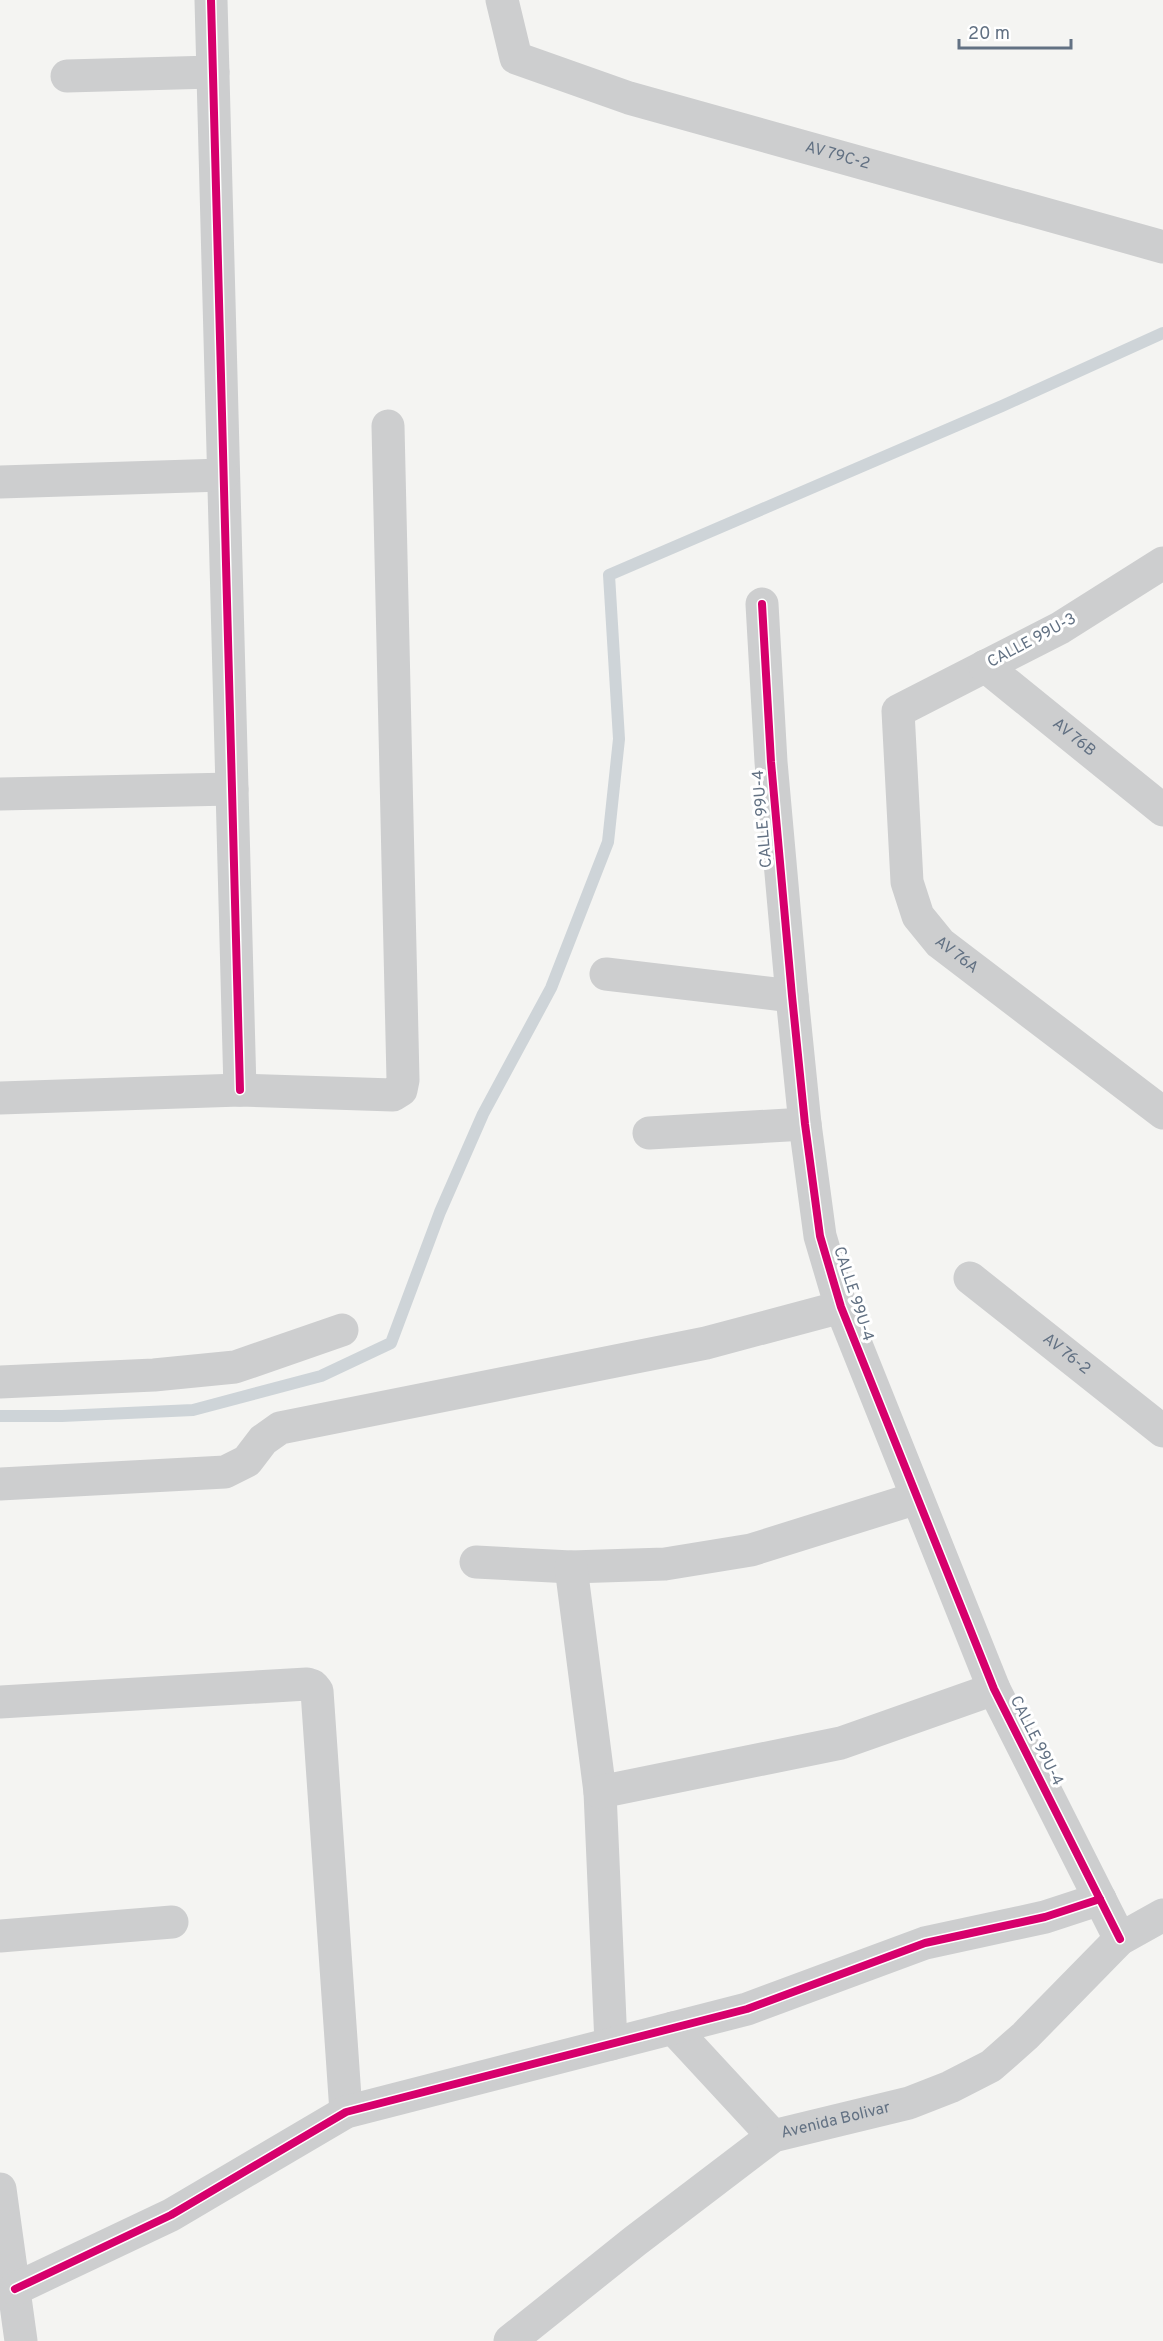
<svg xmlns="http://www.w3.org/2000/svg" width="1163" height="2341" viewBox="0 0 1163 2341" font-family="Overpass,sans-serif">
  <style>
    .lines { fill: none; stroke-linecap: round; stroke-linejoin: round }
    .stream { stroke: #ced4d8; stroke-width: 12 }
    .minor { stroke: #cdcecf; stroke-width: 33 }
    .cycleway-casing { stroke: #fff; stroke-width: 11 }
    .cycleway { stroke: #d6006c; stroke-width: 8 }
    .labels { text-anchor: middle; dominant-baseline: central; stroke-width: 6; stroke-linejoin: round; paint-order: stroke }
    .street-label { font-size: 16px; fill: #627183; stroke: #fff }
  </style>
  <rect width="100%" height="100%" fill="#f4f4f2"/>
  <g class="lines">
    <!-- stream -->
    <polyline class="stream" points="0,1416 62,1416 193,1410 321,1376 391,1343 440,1212 483,1114 551,988 608,842 619,739 609,575 1002,406 1163,333"/>
    <!-- minor -->
    <g class="minor">
      <polyline points="211,0 240,1090"/>
      <path id="s1" d="M502,0L516,58L629,98L1163,247"/>
      <polyline points="67,76 213,72"/>
      <polyline points="0,482 223,475"/>
      <path id="s2" d="M1163,563L1060,628L898,711L907,882L918,916L940,943L1163,1113"/>
      <polyline points="762,604 771,762 792,996 805,1124 820,1236 841,1307 994,1689 1120,1939"/>
      <path id="s3" d="M985,666L1163,810"/>
      <polyline points="0,794 232,789"/>
      <polyline points="606,974 792,996"/>
      <polyline points="0,1098 240,1090 393,1095 401,1090 403,1080 388,426"/>
      <polyline points="649,1133 805,1124"/>
      <path id="s4" d="M970,1278L1163,1431"/>
      <polyline points="0,1382 154,1375 235,1367 342,1330"/>
      <polyline points="0,1484 225,1472 247,1461 263,1440 280,1428 706,1343 841,1307"/>
      <polyline points="476,1562 571,1567 665,1564 751,1550 917,1498"/>
      <polyline points="571,1567 600,1792 611,2044"/>
      <polyline points="0,1702 307,1684 313,1686 317,1691 346,2112"/>
      <polyline points="600,1792 841,1743 994,1689"/>
      <polyline points="0,1936 172,1922"/>
      <polyline points="673,2028 773,2136"/>
      <polyline points="0,2189 21,2341"/>
      <polyline points="15,2289 171,2215 346,2112 747,2009 925,1943 1045,1917 1100,1899"/>
      <path id="s5" d="M510,2341L635,2241L773,2136L909,2103L950,2087L991,2066L1025,2036L1120,1939L1163,1915"/>
    </g>
    <defs>
      <g id="cycleway">
        <polyline points="211,0 240,1090"/>
        <polyline points="762,604 771,762 792,996 805,1124 820,1236 841,1307 994,1689 1120,1939"/>
        <polyline points="15,2289 171,2215 346,2112 747,2009 925,1943 1045,1917 1100,1899"/>
      </g>
    </defs>
    <!-- cycleway casing -->
    <use href="#cycleway" class="cycleway-casing"/>
    <!-- cycleway -->
    <use href="#cycleway" class="cycleway"/>
  </g>
  <g class="labels">
    <!-- street labels -->
    <g class="street-label">
      <text stroke="none"><textPath href="#s1" startOffset="396">AV 79C-2</textPath></text>
      <text transform="translate(1032 641) rotate(-28)">CALLE 99U-3</text>
      <text stroke="none"><textPath href="#s3" startOffset="114">AV 76B</textPath></text>
      <text transform="translate(763 819) rotate(-95)">CALLE 99U-4</text>
      <text stroke="none"><textPath href="#s2" startOffset="566">AV 76A</textPath></text>
      <text transform="translate(853 1294) rotate(72)">CALLE 99U-4</text>
      <text stroke="none"><textPath href="#s4" startOffset="123">AV 76-2</textPath></text>
      <text transform="translate(1036 1741) rotate(63)">CALLE 99U-4</text>
      <text stroke="none"><textPath href="#s5" startOffset="398">Avenida Bolivar</textPath></text>
    </g>
  </g>
  <!-- scale -->
  <path d="M959 39v9h112v-9" fill="none" stroke="#627183" stroke-width="3"/>
  <text x="968" y="39" font-size="18" fill="#627183" stroke="#ffffff" stroke-width="4.5" paint-order="stroke">20 m</text>
</svg>
